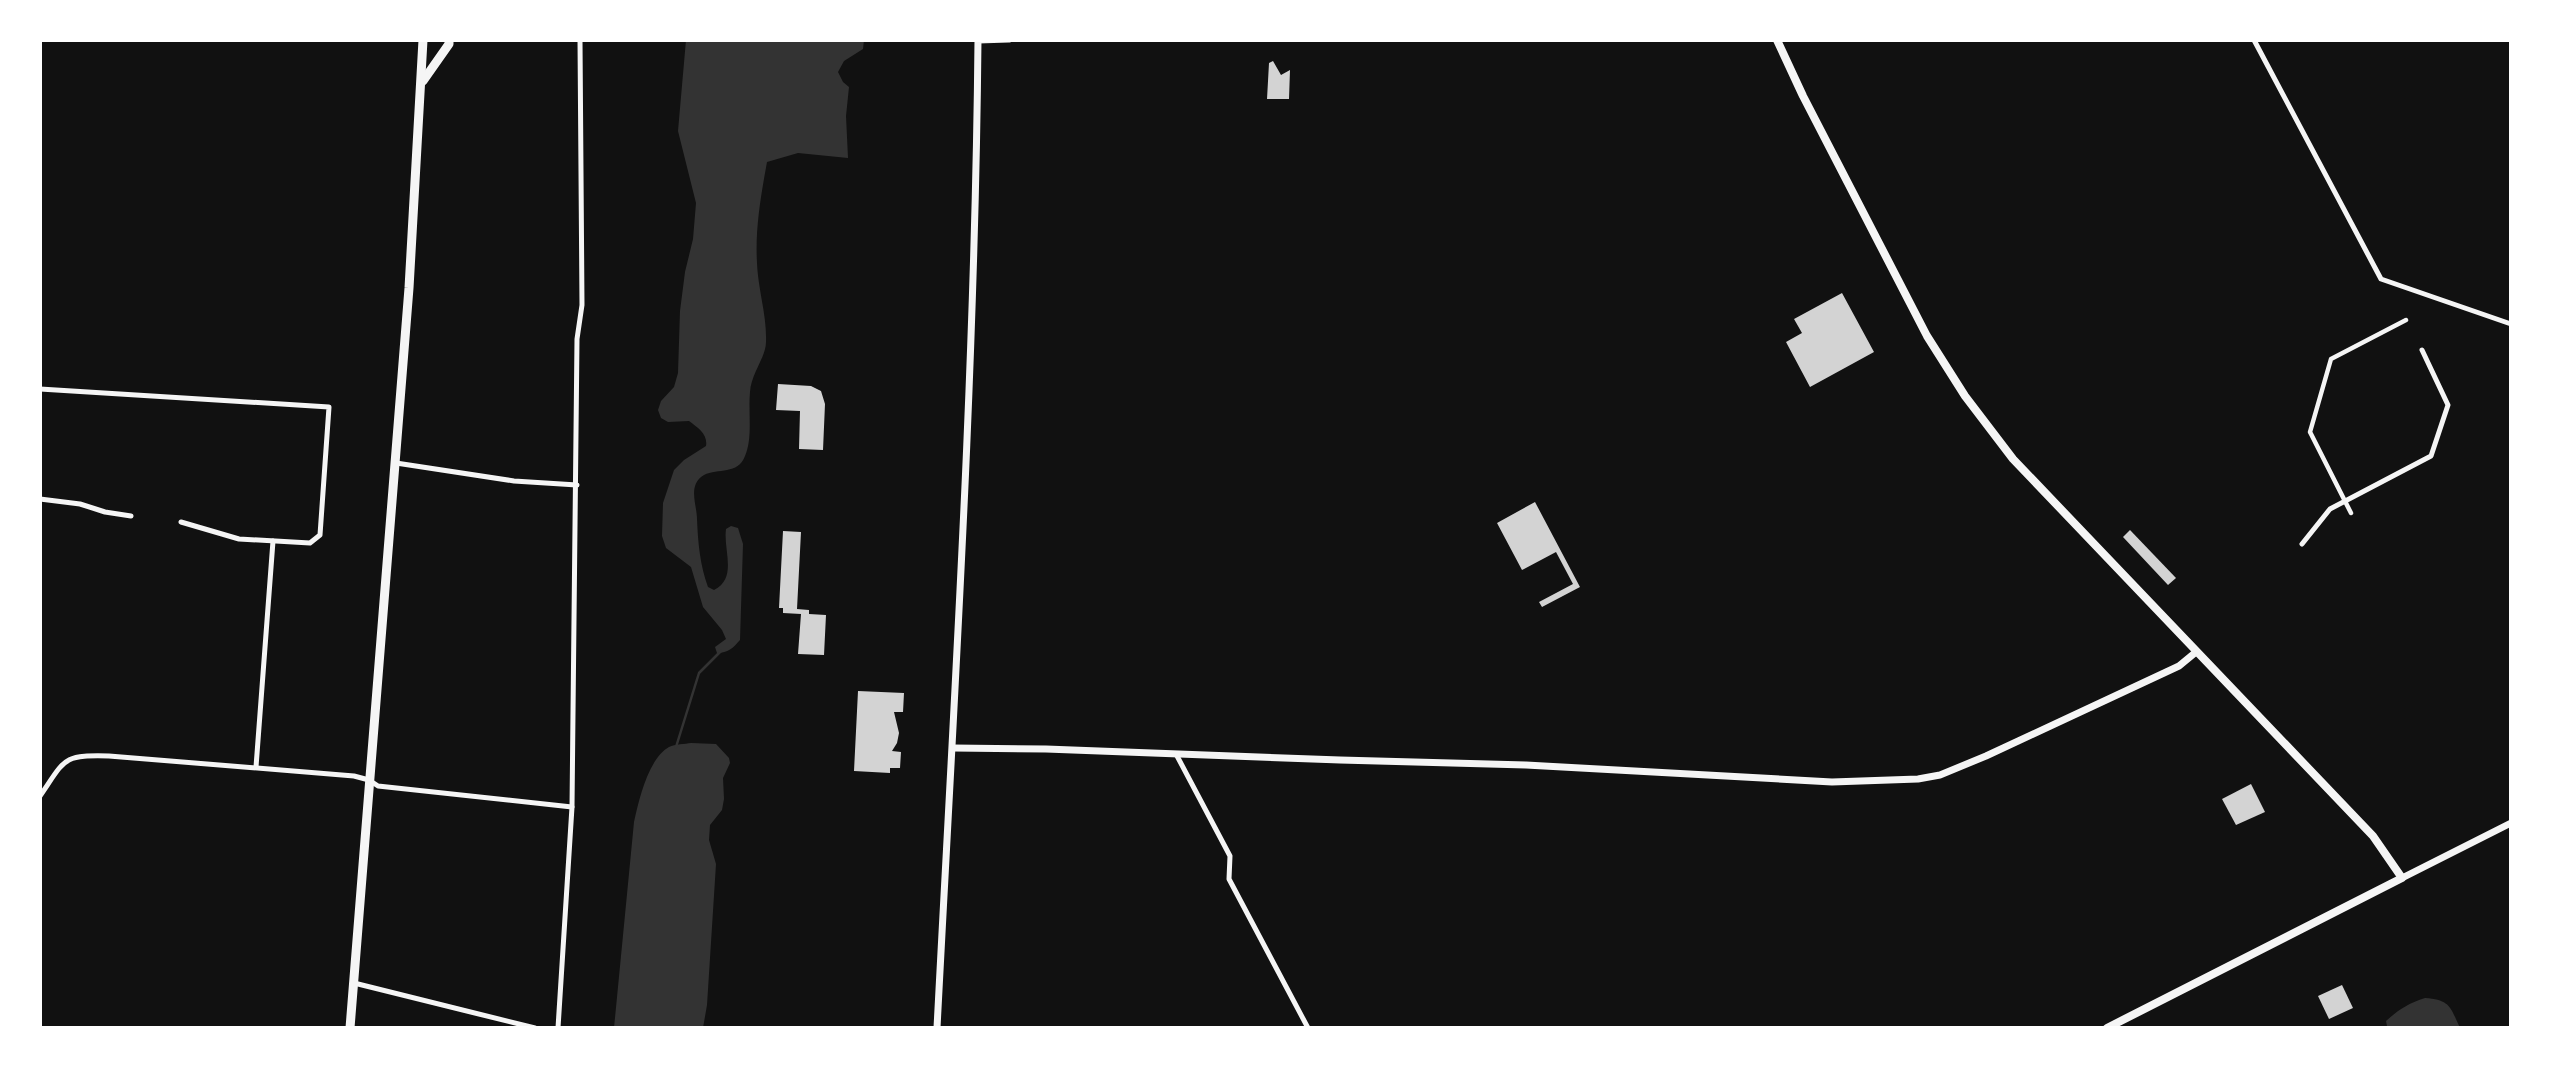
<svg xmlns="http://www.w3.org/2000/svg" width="2551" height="1068" viewBox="0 0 2551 1068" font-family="'Crimson Pro',serif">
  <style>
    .water { fill: #333 }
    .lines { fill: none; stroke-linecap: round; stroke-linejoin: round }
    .stream { stroke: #333; stroke-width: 2.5 }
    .building { fill: #d3d3d3 }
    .pedestrian { stroke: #f5f5f5; stroke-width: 4.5 }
    .minor { stroke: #f5f5f5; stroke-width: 5 }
    .tertiary { stroke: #f5f5f5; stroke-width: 7 }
    .secondary { stroke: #f5f5f5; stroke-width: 8 }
    .primary { stroke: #f5f5f5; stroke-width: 9 }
  </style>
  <rect width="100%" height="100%" fill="#111"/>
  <!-- water -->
  <g class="water">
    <path d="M686,40H864L863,49L844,61L838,72L843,82L849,87L846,116L848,158L798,153L767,162C761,195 755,229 757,263C758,289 767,316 766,342C766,357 751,374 750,392C748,412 753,437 745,456C738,475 718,468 704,475C687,485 697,505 697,519C698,543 700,565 708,587L714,590C738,578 723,550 726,529L731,526L738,528L743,544L740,640C733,648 728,653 717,653L715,647L726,639L722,630L703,607L691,567L666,548L662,536L663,503L674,470L684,460L706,446C708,434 698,428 689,421L668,422L661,418L658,410L661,401L674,387L678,373L680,311L685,272L693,239L696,203L678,131Z"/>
    <path d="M691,743L716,744L729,758L730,763L723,778L724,799L722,810L710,825L709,840L716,864L707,1005L703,1028H614L634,822C639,800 648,759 669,747C675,744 685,744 691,743Z"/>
    <path d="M2425,998C2450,1000 2450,1006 2460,1028H2384L2387,1026L2386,1021C2398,1010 2409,1003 2425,998Z"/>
  </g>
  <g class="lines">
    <!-- stream -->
    <polyline class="stream" points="676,747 699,673 721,651"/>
  </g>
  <!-- building -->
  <g class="building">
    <polygon points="1273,61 1281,75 1290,70 1289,99 1267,99 1269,63"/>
    <polygon points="1842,293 1874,352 1810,387 1786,342 1802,333 1794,319"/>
    <polygon points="778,384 811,386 821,391 825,404 823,450 799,449 800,411 776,410"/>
    <polygon points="1535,502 1580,587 1542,607 1539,602 1573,584 1556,552 1522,570 1497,523"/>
    <polygon points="2130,530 2176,578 2168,585 2123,537"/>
    <polygon points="783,531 801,532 797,609 809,610 809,614 826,615 824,655 798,654 801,614 783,613 783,608 779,608"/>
    <polygon points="858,691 904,693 903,712 894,712 899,733 897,743 892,751 901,752 900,768 890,768 890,773 854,771"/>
    <polygon points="2251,784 2265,812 2236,825 2222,799"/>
    <polygon points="2342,985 2353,1008 2329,1019 2318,996"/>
  </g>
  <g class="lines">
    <!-- pedestrian -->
    <polyline class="pedestrian" points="2351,513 2310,432 2331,359 2406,320"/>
    <!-- minor -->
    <g class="minor">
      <polyline points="2254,40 2381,279 2511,324"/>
      <polyline points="978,41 1009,40"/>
      <polyline points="40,389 329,407 320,535 310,543 239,539 181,522"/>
      <polyline points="396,463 514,481 577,485"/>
      <polyline points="40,499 80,504 105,512 131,516"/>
      <polyline points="2302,544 2330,509 2431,456 2448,405 2422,350"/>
      <polyline points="1176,754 1230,856 1229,879 1308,1028"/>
      <polyline points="256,767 273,541"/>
      <path d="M40,796C66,758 62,755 109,756L354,776L369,780L378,786L572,807"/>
      <polyline points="354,983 535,1028"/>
      <polyline points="558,1028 572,807 577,339 582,305 580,40"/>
    </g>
    <!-- tertiary -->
    <g class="tertiary">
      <polyline points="953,748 1046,749 1340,760 1526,765 1832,782 1918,779 1940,775 1986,756 2179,666 2196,652"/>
      <polyline points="2402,878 2511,823"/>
      <path d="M937,1028C954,699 975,370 978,40"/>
    </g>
    <!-- secondary -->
    <polyline class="secondary" points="1777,40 1803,96 1927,336 1965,396 2013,459 2373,836 2402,878 2107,1028"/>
    <!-- primary -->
    <g class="primary">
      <polyline points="423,81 449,44 449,40"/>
      <polyline points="350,1028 409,288 423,40"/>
    </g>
  </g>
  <!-- border -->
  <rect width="2551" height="1068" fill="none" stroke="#ffffff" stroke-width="84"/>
</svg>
